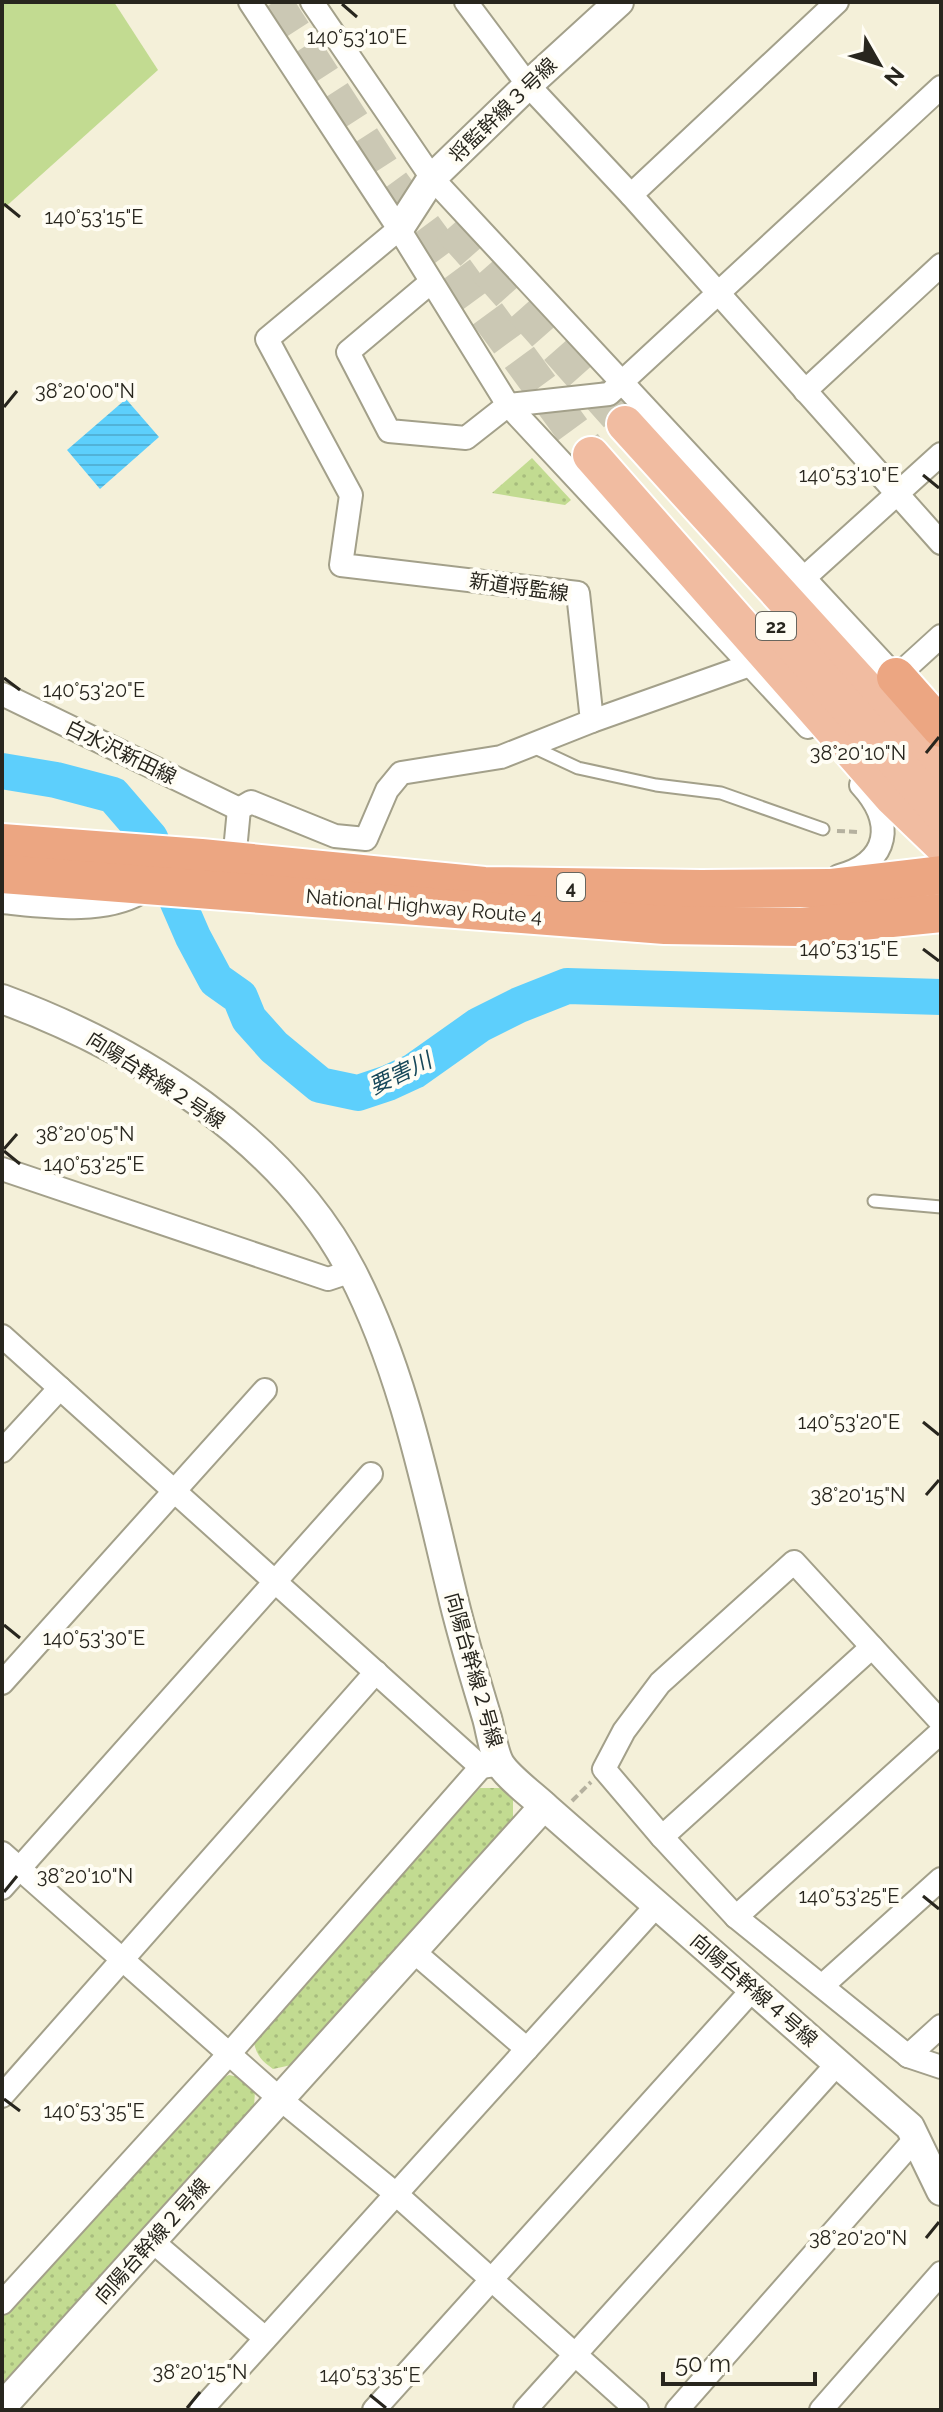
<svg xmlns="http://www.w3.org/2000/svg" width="943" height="2412" viewBox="0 0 943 2412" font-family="Raleway,'Noto Sans JP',sans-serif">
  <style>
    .grass { fill: url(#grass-dots) }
    .pitch { fill: #c2db91 }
    .water { fill: url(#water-rules) }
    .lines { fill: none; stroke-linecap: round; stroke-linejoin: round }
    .river { stroke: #5dcffc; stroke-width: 36 }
    .primary-tunnel { stroke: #cbc8b4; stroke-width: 36; stroke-dasharray: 36 18; stroke-linecap: butt }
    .service-casing { stroke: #a3a08a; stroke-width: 15 }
    .minor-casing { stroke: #a3a08a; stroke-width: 26 }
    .tertiary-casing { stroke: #a3a08a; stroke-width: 32 }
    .primary-casing { stroke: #fff; stroke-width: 40 }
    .trunk-casing { stroke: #fff; stroke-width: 42 }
    .path { stroke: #b5b19f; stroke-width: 4; stroke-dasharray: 8 4; stroke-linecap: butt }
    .service { stroke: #fff; stroke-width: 11 }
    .minor { stroke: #fff; stroke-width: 22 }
    .tertiary { stroke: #fff; stroke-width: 28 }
    .primary { stroke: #f1bca1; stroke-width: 36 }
    .trunk { stroke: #eca682; stroke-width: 38 }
    .ticks { fill: none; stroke: #28261e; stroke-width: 3 }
    .labels { text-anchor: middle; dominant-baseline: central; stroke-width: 8; stroke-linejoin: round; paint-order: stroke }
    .shield { fill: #fffdf4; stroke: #68665e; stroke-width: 2 }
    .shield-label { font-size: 18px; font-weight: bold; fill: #28261e }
    .street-label { font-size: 20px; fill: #28261e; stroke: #fffdf4 }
    .water-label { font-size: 22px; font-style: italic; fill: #17485a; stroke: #fffdf4 }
    .ticks-label { font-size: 20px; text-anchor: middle; fill: #28261e; stroke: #fffdf4; stroke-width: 8; stroke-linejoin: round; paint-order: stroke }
  </style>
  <defs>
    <pattern id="grass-dots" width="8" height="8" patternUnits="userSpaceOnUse" patternTransform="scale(2)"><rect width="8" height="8" fill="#c2db91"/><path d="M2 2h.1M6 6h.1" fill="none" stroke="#a7bc7d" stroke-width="1.8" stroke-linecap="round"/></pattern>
    <pattern id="water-rules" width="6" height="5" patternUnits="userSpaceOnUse" patternTransform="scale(2)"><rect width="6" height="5" fill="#5dcffc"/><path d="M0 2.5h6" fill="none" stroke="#51b2d8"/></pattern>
  </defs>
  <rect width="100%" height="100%" fill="#f4f0d9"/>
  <!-- grass -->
  <g class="grass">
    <polygon points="532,458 571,500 565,505 492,493"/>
    <path d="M480,1788H501L513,1799V1821L296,2064L273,2069C262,2061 257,2056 254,2043L262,2030Z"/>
    <polygon points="229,2075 239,2077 255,2090 254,2108 75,2308 2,2385 2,2316 217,2081"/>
  </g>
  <!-- pitch -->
  <polygon class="pitch" points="2,2 114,2 158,70 2,210"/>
  <!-- water -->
  <polygon class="water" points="126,399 159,437 100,489 67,450"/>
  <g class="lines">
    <!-- river -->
    <polyline class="river" points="2,771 56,780 113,795 150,838 193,937 216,980 240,997 249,1019 274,1047 320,1085 358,1093 388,1083 414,1071 479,1025 519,1005 567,986 941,997"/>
    <!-- primary-tunnel -->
    <g class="primary-tunnel">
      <polyline points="274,2 387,177 591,455"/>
      <polyline points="450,227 625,424"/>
    </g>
    <defs>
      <g id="service">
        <polyline points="533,747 578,768 656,785 721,793 823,829"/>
        <polyline points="874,1201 941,1207"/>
      </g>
      <g id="minor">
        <polyline points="250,2 399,229 508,405 808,727"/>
        <polyline points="312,2 432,178 896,677 941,636"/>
        <polyline points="466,2 528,85 631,195 941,543"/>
        <polyline points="631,195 837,2"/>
        <polyline points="431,282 348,352 389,431 466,438 508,405 609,394 941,87"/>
        <polyline points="805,391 941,265"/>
        <polyline points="804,578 941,454"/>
        <polyline points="2,694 239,809"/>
        <polyline points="592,721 750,665"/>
        <polyline points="234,861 239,809 251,802 335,836 366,839 387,790 401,773 501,757 592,721 578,593 341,565 351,495 267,339 399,229"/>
        <path d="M839,876C890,862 895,822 861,785"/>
        <path d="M2,902C45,906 101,915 140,893"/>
        <polyline points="2,1169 328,1279 352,1271"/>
        <polyline points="2,1336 481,1767 495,1765"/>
        <polyline points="2,1451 60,1388"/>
        <polyline points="2,1683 265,1390"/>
        <polyline points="941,1722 794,1562 660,1683 624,1731 604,1769 662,1837 736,1917 908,2056 941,2067"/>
        <polyline points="662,1837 872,1647"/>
        <polyline points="2,1853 280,2099 396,2194 637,2410"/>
        <polyline points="2,1888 371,1474"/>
        <polyline points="736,1917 941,1732"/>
        <polyline points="413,1951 527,2049"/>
        <polyline points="822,1986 941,1879"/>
        <polyline points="908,2056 941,2026"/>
        <polyline points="2,2096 376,1672"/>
        <polyline points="152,2241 265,2338"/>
        <polyline points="2,2303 229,2054 481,1767"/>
        <polyline points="201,2410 657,1905"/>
        <polyline points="374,2410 753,1989"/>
        <polyline points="525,2410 838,2063"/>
        <polyline points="677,2410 916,2138"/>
        <polyline points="821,2410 941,2273"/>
      </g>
      <g id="tertiary">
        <polyline points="399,229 432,178 528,85 619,2"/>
        <path d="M2,999C138,1049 284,1140 352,1272C403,1371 425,1482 451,1589C461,1633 474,1675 487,1718C491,1732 493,1752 500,1764C508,1777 532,1795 544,1806L2,2407"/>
        <polyline points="544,1806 910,2127 941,2191"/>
      </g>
      <g id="primary">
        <polyline points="625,424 941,771"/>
        <polyline points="591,455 893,798 941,844"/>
        <polyline points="786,637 941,813"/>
      </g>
      <g id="trunk">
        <polyline points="896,677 941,728"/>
        <polyline points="2,843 201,858 484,886 701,889 830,888 941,875"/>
        <polyline points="2,874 665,925 802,927 941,913"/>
      </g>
    </defs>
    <!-- service casing -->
    <use href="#service" class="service-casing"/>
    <!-- minor casing -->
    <use href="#minor" class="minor-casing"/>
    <!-- tertiary casing -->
    <use href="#tertiary" class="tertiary-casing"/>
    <!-- primary casing -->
    <use href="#primary" class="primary-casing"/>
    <!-- trunk casing -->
    <use href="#trunk" class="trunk-casing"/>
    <!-- path -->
    <g class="path">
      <polyline points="837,831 859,832"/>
      <polyline points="572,1801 591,1782"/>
    </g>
    <!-- service -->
    <use href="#service" class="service"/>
    <!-- minor -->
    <use href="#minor" class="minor"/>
    <!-- tertiary -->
    <use href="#tertiary" class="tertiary"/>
    <!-- primary -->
    <use href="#primary" class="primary"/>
    <!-- trunk -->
    <use href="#trunk" class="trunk"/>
  </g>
  <!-- ticks -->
  <path class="ticks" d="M342,4L357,17M4,204L20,217M4,407L17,391M923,475L939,488M4,678L20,690M926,753L939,737M923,949L939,961M4,1149L17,1134M4,1151L20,1164M923,1422L939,1435M926,1495L939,1480M4,1625L20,1638M4,1892L17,1876M923,1896L939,1909M4,2099L20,2111M926,2238L939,2222M370,2395L386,2408M187,2408L200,2392"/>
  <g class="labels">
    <!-- shield labels -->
    <g class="shield">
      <rect x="756" y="612" width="40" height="28" rx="6"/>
      <rect x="557" y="873" width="28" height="28" rx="6"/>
    </g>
    <g class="shield-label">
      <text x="776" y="626">22</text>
      <text x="571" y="887">4</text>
    </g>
    <!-- street labels -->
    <g class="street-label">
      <text transform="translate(503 110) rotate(-44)">将監幹線３号線</text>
      <text transform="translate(519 587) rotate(8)">新道将監線</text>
      <text transform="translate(121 752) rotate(26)">白水沢新田線</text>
      <text transform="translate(424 906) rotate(5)">National Highway Route 4</text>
      <text transform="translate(156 1080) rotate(33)">向陽台幹線２号線</text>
      <text transform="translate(474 1670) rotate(74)">向陽台幹線２号線</text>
      <text transform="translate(754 1990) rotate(41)">向陽台幹線４号線</text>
      <text transform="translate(152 2241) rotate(-48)">向陽台幹線２号線</text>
    </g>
    <!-- water labels -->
    <g class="water-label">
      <text transform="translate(400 1073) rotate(-26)">要害川</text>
    </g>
  </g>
  <g class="ticks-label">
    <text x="357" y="44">140°53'10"E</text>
    <text x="94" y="224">140°53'15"E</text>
    <text x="85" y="398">38°20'00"N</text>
    <text x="849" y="482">140°53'10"E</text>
    <text x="94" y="697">140°53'20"E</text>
    <text x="858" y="760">38°20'10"N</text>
    <text x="849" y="956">140°53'15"E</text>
    <text x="85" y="1141">38°20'05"N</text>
    <text x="94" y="1171">140°53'25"E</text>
    <text x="849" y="1429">140°53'20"E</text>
    <text x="858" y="1502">38°20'15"N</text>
    <text x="94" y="1645">140°53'30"E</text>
    <text x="85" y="1883">38°20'10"N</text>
    <text x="849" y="1903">140°53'25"E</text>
    <text x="94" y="2118">140°53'35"E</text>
    <text x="858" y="2245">38°20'20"N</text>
    <text x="200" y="2379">38°20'15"N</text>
    <text x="370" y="2382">140°53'35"E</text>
  </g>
  <!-- border -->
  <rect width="943" height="2412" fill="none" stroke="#28261e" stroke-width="8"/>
  <!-- north arrow -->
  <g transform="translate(879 64) rotate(129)" stroke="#fffdf4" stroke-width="6" paint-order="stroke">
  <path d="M0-6L14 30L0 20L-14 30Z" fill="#28261e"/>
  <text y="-12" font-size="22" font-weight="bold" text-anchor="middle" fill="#28261e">N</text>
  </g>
  <!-- scale -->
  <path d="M663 2372v12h152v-12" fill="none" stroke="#28261e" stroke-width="4"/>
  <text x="675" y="2372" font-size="24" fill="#28261e" stroke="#fffdf4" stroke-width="6" paint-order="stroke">50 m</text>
</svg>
